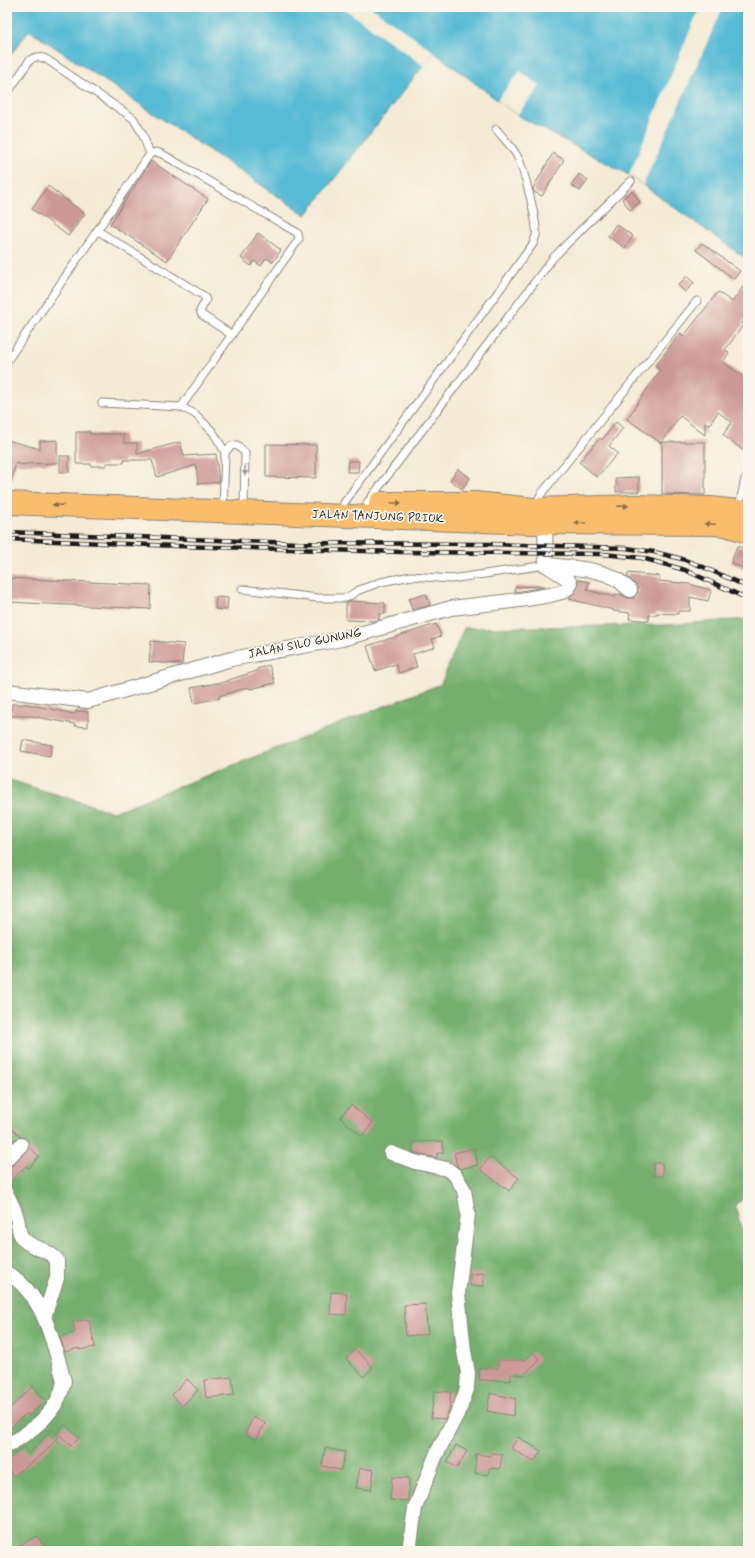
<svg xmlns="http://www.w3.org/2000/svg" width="755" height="1558" viewBox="0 0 755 1558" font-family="Mynerve,sans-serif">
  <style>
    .forest { fill: #74af6e; stroke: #486645 }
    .water { fill: #56bbd4; stroke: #396c78 }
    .pier { fill: #f5ebd5 }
    .building { fill: #cc9896 }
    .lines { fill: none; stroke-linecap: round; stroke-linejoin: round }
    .lane-casing { stroke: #888478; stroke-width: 9 }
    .street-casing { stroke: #888478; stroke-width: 16 }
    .highway-casing { stroke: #888478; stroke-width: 24 }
    .lane { stroke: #fff; stroke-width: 7 }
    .street { stroke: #fff; stroke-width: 14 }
    .highway { stroke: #f9be6d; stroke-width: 22 }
    .rail-casing { stroke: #1c1c1c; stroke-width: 4.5 }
    .rail { stroke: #fbf7ec; stroke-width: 3; stroke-dasharray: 9; stroke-linecap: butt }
    .oneway { fill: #999 }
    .oneway2 { fill: #8a6d44 }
    .labels { text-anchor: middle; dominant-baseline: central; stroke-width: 3.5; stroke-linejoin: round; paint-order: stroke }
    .street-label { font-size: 12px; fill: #1c1c1c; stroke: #fbf7ec }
  </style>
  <rect width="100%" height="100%" fill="#fbf7ec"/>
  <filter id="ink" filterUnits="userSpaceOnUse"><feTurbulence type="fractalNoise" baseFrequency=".025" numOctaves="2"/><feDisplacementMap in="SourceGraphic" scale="8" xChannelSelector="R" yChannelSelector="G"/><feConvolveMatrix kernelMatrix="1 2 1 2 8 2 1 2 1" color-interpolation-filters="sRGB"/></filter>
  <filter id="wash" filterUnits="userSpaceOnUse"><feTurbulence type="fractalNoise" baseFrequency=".012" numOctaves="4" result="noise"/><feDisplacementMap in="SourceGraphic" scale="16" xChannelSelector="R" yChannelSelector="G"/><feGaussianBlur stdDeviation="0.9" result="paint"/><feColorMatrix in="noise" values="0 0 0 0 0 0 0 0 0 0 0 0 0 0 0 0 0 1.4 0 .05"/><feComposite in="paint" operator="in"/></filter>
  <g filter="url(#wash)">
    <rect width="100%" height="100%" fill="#f5ebd5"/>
    <!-- forest -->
    <polygon class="forest" points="748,619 748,1195 735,1205 748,1252 748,1551 7,1551 7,779 113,812 441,684 464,628 664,625"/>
    <!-- water -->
    <polygon class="water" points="7,7 748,7 748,260 629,175 517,115 434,52 306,215 29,30 7,59"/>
    <!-- pier -->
    <g class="pier">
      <polygon points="342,7 371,7 434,52 424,66"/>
      <polygon points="700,7 723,7 643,185 629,175"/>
      <polygon points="520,71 540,86 517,115 497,100"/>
    </g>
    <g id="blocks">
      <!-- building -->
      <g class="building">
        <polygon points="553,153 564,160 542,196 534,192 533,188"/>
        <polygon points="151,161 208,199 167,261 110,224"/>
        <polygon points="579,174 588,180 580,191 571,185"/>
        <polygon points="48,186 85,214 68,236 32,209"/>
        <polygon points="632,191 640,202 630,210 622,199"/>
        <polygon points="616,224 633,236 625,248 608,236"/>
        <polygon points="258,233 281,250 273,262 266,258 261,266 254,261 251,266 241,258"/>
        <polygon points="702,243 740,271 734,279 696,250"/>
        <polygon points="687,276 694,283 685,292 678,285"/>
        <polygon points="748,280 748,315 742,323 744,324 725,350 729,353 723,362 748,380 748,446 744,451 723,435 732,422 718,412 709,425 705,423 705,435 680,416 661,443 627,419 660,370 655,366 680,333 684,336 718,292 732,302"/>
        <polygon points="616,422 623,428 609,446 618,453 597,477 579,462 600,438 602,440"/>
        <polygon points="76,432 90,432 90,434 124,434 124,443 137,443 137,454 180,442 184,456 216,454 219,482 198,484 196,465 157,477 152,460 124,460 124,463 106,463 106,466 91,466 91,464 76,464"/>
        <polygon points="7,440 40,449 40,441 57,440 57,463 24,464 24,465 16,463 10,484 7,483"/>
        <polygon points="662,442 705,442 705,495 662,494"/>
        <polygon points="266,444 316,445 316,478 266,477"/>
        <rect x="60" y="456" width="9" height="16"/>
        <polygon points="348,461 359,461 358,472 347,472"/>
        <polygon points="458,469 470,478 462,489 450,480"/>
        <polygon points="639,477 639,492 616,492 616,478"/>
        <polygon points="737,546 748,550 748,570 731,563"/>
        <polygon points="628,573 659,576 659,581 689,584 711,590 708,601 690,597 690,611 678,611 678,614 656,613 656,615 649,615 649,621 629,619 630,613 613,611 614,610 569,599 570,597 577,589 578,580 589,582 587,590 615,597 615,594 622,595 628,598 634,598 638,592 638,587 628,577"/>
        <polygon points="7,578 151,585 150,609 7,602"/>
        <polygon points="545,586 545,587 515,592 515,587"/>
        <polygon points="426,594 430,605 412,610 409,599"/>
        <polygon points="216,597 228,598 227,610 215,609"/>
        <polygon points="350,601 385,603 385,614 379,614 379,620 375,621 346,620 346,603"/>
        <polygon points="436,624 441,636 432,639 435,647 413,654 417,667 399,673 396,664 375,671 367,646"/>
        <polygon points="151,641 184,644 182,664 149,662"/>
        <polygon points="269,665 275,683 250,689 249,687 219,696 220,698 194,703 191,688 229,681 228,680 257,671 257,669"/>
        <polygon points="12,704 26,704 75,714 76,711 88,712 88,727 75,726 75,724 30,716 11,716"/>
        <polygon points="23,740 52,745 50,756 21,751"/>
        <polygon points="351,1105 373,1123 362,1136 340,1118"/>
        <polygon points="7,1124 21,1137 15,1139 7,1147"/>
        <polygon points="443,1141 443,1153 437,1153 437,1158 413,1152 412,1142"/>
        <polygon points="29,1147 39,1156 29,1168 26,1166 7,1184 7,1167 13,1165"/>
        <polygon points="474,1148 478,1165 460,1169 457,1166 454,1153"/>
        <polygon points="490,1157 519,1178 509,1191 480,1169"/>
        <polygon points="653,1163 662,1163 663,1176 654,1176"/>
        <polygon points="484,1273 484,1286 470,1286 470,1274"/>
        <polygon points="331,1292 347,1293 346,1315 330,1314"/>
        <polygon points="425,1304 428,1334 406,1336 404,1305"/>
        <polygon points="89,1319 95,1347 79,1350 79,1348 65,1352 60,1337 75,1332 73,1322"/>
        <polygon points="355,1349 373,1367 364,1377 346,1359"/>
        <polygon points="532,1352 540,1359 524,1375 511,1374 511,1381 479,1380 480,1368 498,1368 498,1360 524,1360"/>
        <polygon points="232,1377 234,1395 206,1398 204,1380"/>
        <polygon points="187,1379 198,1390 182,1406 172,1395"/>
        <polygon points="33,1386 46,1401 29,1416 27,1413 7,1431 7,1411"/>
        <polygon points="434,1391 451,1392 449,1410 445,1419 431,1418"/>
        <polygon points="490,1393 516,1399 513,1416 487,1411"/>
        <polygon points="253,1417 265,1423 256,1440 245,1434"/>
        <polygon points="65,1424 79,1438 71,1446 57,1432"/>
        <polygon points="52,1429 59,1437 42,1455 13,1476 7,1467 7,1460 24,1447 29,1454"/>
        <polygon points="518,1437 541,1451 534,1462 511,1448"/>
        <polygon points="456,1445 467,1451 457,1468 447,1462"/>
        <polygon points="325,1448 345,1452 341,1470 322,1466"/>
        <polygon points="491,1453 502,1454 500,1469 489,1468 488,1475 475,1473 476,1454 491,1456"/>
        <polygon points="360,1468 374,1470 371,1490 356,1488"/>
        <polygon points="392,1477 409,1478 408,1501 390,1500"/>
        <polygon points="37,1536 45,1547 38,1551 9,1551"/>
      </g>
    </g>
  </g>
  <g filter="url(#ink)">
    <use href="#blocks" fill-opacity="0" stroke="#888478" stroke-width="1"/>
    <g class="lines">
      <defs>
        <g id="lane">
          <path d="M7,94L29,61C35,56 39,56 46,59L133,118L142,133L150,154"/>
          <polyline points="98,231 204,296 206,300 200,311 202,315 232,335"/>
          <polyline points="7,361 150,154 156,152 162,154 296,232 298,234 299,239 181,407"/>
          <polyline points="102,403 181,407 195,414 213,432 225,452 223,510"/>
          <polyline points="225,452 231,446 237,445 245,453 244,510"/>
          <path d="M344,503L533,244C534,242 535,238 536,236C538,224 524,168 517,156C512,146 503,138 496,129"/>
          <path d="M367,503L553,258C578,232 605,207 631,181"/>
          <polyline points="534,506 542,493 697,301"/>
          <polyline points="739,508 745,479"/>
          <polyline points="242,589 318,598 346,598 359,590 381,582 411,576 451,579 546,565"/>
        </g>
        <g id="street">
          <polyline points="545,523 546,565"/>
          <path d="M550,565C572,568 599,568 618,580C622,583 626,587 630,590"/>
          <polyline points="7,691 88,701 231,659 342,639 451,608 520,600 550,595 562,592 569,587 570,583 567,578 546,565"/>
          <polyline points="391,1153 415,1162 447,1169 455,1175 464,1190 468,1214 458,1293 464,1351 468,1373 467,1389 460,1408 436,1455 415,1508 409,1551"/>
          <polyline points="7,1159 21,1145"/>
          <path d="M7,1195C11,1203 15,1210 17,1218C19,1226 18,1233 23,1239C32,1249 47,1248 57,1260V1278L44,1317"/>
          <path d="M7,1273C45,1295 53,1343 64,1381C59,1412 32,1431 7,1446"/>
        </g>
        <g id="highway">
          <polyline points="7,503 533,523 713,524 726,525 748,532"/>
          <polyline points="380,503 475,503 533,509 635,506 710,508 748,512"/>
        </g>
      </defs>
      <!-- lane casing -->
      <use href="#lane" class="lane-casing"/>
      <!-- street casing -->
      <use href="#street" class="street-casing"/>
      <!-- highway casing -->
      <use href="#highway" class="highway-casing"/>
      <!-- lane -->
      <use href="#lane" class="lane"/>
      <!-- street -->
      <use href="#street" class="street"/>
      <!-- highway -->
      <use href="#highway" class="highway"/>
      <defs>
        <g id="rail">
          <polyline points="7,532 297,543 489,544 626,548 654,552 682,559 701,566 748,587"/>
          <polyline points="7,539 176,546 402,552 603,554 642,558 685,570 748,599"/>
        </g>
      </defs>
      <!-- rail casing -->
      <use href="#rail" class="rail-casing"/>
      <!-- rail -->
      <use href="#rail" class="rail"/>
    </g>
    <!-- one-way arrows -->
    <defs><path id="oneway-solid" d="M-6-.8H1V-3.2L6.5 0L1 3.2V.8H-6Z"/></defs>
    <use class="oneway" href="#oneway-solid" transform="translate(245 470) rotate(91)"/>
    <g class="oneway2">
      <use href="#oneway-solid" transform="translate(396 503)"/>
      <use href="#oneway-solid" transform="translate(58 505) rotate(-178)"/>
      <use href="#oneway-solid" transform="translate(623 506) rotate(-2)"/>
      <use href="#oneway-solid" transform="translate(580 523) rotate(-180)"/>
      <use href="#oneway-solid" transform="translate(710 524) rotate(-178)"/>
    </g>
  </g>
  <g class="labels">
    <!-- street labels -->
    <g class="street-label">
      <text transform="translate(378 517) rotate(2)">JALAN TANJUNG PRIOK</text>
      <text transform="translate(305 644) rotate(-11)">JALAN SILO GUNUNG</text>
    </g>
  </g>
  <!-- margin -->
  <rect width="755" height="1558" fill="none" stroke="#fbf7ec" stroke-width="24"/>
</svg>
